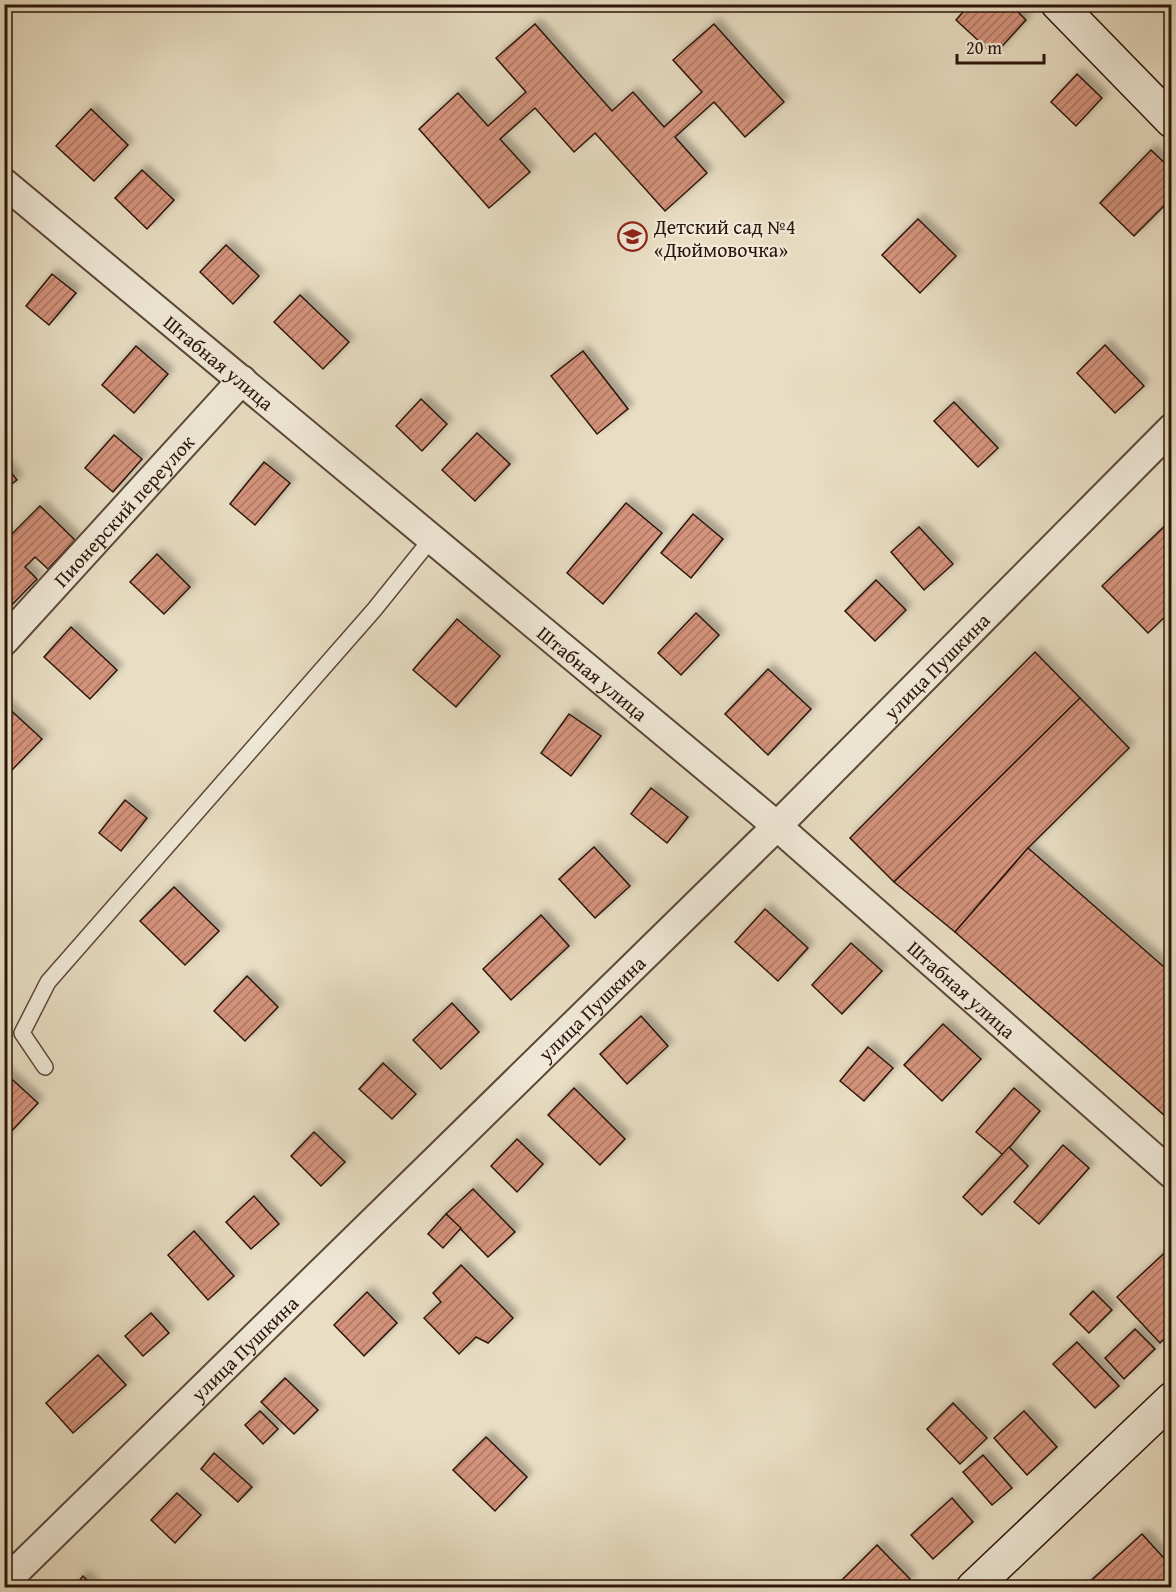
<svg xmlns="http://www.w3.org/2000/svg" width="1176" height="1592" viewBox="0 0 1176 1592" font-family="'Gentium Book Plus',serif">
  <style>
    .building { fill: url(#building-hatch); stroke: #2b1509; stroke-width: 1.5; filter: url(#shadow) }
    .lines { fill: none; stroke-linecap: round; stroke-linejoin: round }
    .lane-casing { stroke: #5a4738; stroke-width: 18 }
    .street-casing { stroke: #5a4738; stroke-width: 32 }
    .secondary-casing { stroke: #2b1509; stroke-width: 36 }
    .lane { stroke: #f1ead9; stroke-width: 15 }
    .street { stroke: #f1ead9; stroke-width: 28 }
    .secondary { stroke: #f1ead9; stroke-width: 33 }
    .labels { text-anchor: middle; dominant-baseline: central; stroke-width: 4.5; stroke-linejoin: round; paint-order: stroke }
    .poi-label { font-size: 20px; fill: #2b1509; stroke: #f1ead9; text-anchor: start }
    .street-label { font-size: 20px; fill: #2b1509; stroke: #f1ead9 }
  </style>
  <defs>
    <pattern id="building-hatch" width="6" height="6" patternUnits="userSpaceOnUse" patternTransform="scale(1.5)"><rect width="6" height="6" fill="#d4937b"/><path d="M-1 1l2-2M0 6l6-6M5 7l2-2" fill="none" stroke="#ac7763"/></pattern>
    <filter id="shadow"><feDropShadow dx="5.5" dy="-5.5" stdDeviation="3" flood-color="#0004"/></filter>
  </defs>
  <rect width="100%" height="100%" fill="#e9dec4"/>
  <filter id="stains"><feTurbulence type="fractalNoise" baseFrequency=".00333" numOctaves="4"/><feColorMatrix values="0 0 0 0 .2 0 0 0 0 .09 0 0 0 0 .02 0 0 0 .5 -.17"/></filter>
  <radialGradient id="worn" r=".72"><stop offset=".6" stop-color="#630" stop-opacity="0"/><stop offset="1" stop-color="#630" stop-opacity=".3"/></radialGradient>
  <!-- building -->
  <g class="building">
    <polygon points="970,4 1010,4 1026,20 994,55 956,20"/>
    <polygon points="1157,4 1172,4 1171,21"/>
    <polygon points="535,24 612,111 633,92 664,127 702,92 673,60 714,24 784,102 745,137 714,102 675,137 707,173 665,211 595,133 574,152 535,108 500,139 530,172 489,208 419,129 458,93 488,126 526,92 496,58"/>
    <polygon points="1077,74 1102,98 1076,126 1051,102"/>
    <polygon points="91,109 128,145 94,181 56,146"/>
    <polygon points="1151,150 1172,170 1172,198 1134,236 1100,203"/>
    <polygon points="142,170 174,200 147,229 115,198"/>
    <polygon points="918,219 956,256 920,293 882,255"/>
    <polygon points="226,245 259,276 233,304 200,272"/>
    <polygon points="52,274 76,293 49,325 26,306"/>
    <polygon points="300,295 349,342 323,369 274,322"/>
    <polygon points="1105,345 1144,386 1115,413 1077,373"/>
    <polygon points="136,346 168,374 134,413 102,385"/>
    <polygon points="583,351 628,409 597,434 551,376"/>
    <polygon points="421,399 447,424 422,451 396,426"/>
    <polygon points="954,402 998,448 978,467 934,421"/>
    <polygon points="477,433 510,464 475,501 442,470"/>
    <polygon points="114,435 142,459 113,492 85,468"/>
    <polygon points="264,462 290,483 255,525 230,504"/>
    <polygon points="4,464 17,480 4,490"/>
    <polygon points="626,503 662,533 603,604 567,573"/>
    <polygon points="40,506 75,540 48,569 35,557 25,567 37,579 4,613 4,542"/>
    <polygon points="693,514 723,539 691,578 661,553"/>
    <polygon points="1172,519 1172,610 1148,633 1102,586"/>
    <polygon points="919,527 953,564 924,590 891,552"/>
    <polygon points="157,554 190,587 164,614 130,582"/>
    <polygon points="876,580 906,610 875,641 845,611"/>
    <polygon points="696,613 719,635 681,675 658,653"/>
    <polygon points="457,619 500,656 456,707 413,670"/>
    <polygon points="71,627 117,670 90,699 44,657"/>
    <polygon points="1035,652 1080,698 894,882 850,838"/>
    <polygon points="768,669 811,709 768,755 725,714"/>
    <polygon points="1080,698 1129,748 1028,848 955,932 894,882"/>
    <polygon points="4,704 42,739 12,770 4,763"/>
    <polygon points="569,714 601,736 571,776 541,753"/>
    <polygon points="651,788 688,817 667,843 631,814"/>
    <polygon points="125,800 147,818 121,851 99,833"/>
    <polygon points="594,847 630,886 595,918 559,879"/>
    <polygon points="1028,848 1172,974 1172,1122 955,932"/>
    <polygon points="174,887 219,931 185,965 140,921"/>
    <polygon points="765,909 808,948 778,981 735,942"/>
    <polygon points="541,915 569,946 511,1000 483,969"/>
    <polygon points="851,943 882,971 842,1014 812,985"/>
    <polygon points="247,976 278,1007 245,1041 214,1011"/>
    <polygon points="452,1003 479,1032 441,1069 413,1040"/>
    <polygon points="641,1016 668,1046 627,1084 600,1054"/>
    <polygon points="943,1024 981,1059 942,1101 904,1065"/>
    <polygon points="868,1047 893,1068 864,1101 840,1081"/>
    <polygon points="383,1063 416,1094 392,1119 359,1089"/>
    <polygon points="4,1072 38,1103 4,1139"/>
    <polygon points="574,1088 625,1139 600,1165 548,1115"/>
    <polygon points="1014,1088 1040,1111 1003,1155 976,1132"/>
    <polygon points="314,1132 345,1162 321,1186 291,1156"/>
    <polygon points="517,1139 543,1164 517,1192 491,1166"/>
    <polygon points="1063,1145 1089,1168 1039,1224 1014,1202"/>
    <polygon points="1009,1147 1028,1166 982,1215 963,1197"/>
    <polygon points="473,1189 515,1232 488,1257 446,1214"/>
    <polygon points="254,1196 279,1224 251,1249 226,1222"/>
    <polygon points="446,1214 461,1228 443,1248 428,1234"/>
    <polygon points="194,1231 234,1276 208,1300 168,1255"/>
    <polygon points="1172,1246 1172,1332 1160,1343 1117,1297"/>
    <polygon points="461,1265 513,1318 488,1343 476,1337 459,1354 424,1318 441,1302 433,1293"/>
    <polygon points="1093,1291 1112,1310 1089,1333 1070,1314"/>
    <polygon points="367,1292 397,1323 364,1356 334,1325"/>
    <polygon points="151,1313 169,1333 143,1356 125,1336"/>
    <polygon points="1135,1329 1155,1349 1124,1379 1105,1358"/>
    <polygon points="1077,1342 1119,1386 1095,1408 1053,1364"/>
    <polygon points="98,1355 126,1385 73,1433 46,1403"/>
    <polygon points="285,1378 318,1410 294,1434 261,1402"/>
    <polygon points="953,1403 987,1438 960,1464 927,1429"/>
    <polygon points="260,1411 278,1429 263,1444 245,1425"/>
    <polygon points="1024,1411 1057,1447 1027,1475 994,1438"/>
    <polygon points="486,1437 527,1477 495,1511 453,1470"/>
    <polygon points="214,1453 252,1487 238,1502 201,1469"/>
    <polygon points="983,1455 1012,1488 992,1505 963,1472"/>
    <polygon points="177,1493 201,1515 175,1543 151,1520"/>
    <polygon points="952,1498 973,1522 933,1559 911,1535"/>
    <polygon points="1142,1534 1172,1567 1172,1583 1166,1588 1086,1588 1085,1586"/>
    <polygon points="877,1545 910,1579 902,1588 834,1588"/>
    <polygon points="83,1576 95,1588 73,1588"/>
  </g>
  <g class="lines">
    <defs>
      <polyline id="lane" points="45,1067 22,1033 48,982 374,610 432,538"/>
      <g id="street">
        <path id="s1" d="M4,183L777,826L1172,1174"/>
        <path id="s2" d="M4,641L242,380"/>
        <path id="s3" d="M4,1583L777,826L1172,428"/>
      </g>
      <g id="secondary">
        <polyline points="1058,4 1172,121"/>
        <polyline points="973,1588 1172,1399"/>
      </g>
    </defs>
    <!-- lane casing -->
    <use href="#lane" class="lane-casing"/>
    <!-- street casing -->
    <use href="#street" class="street-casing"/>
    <!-- secondary casing -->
    <use href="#secondary" class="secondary-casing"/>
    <!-- lane -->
    <use href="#lane" class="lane"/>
    <!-- street -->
    <use href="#street" class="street"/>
    <!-- secondary -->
    <use href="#secondary" class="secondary"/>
  </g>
  <!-- icons -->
  <defs>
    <symbol id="school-ring" viewBox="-11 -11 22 22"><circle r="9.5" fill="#f1ead9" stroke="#8f2418" stroke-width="1.5"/><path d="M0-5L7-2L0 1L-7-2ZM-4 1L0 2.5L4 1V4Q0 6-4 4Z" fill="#8f2418"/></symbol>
  </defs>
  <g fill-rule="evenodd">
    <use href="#school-ring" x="616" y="220" width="33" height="33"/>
  </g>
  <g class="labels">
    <!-- poi labels -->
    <g class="poi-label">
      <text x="654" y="226">Детский сад №4<tspan x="654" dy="23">«Дюймовочка»</tspan></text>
    </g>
    <!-- street labels -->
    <g class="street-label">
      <text stroke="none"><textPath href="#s1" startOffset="280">Штабная улица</textPath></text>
      <text stroke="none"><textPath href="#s2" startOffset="177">Пионерский переулок</textPath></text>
      <text stroke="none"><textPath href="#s3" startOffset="1308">улица Пушкина</textPath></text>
      <text stroke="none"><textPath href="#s1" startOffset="766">Штабная улица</textPath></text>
      <text stroke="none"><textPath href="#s1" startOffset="1252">Штабная улица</textPath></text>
      <text stroke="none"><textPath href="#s3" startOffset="822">улица Пушкина</textPath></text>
      <text stroke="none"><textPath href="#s3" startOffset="336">улица Пушкина</textPath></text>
    </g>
  </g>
  <!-- margin -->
  <rect width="1176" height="1592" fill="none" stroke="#e9dec4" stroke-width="24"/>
  <rect x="6" y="6" width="1164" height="1580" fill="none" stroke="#2b1509" stroke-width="3"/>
  <rect x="12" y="12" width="1152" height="1568" fill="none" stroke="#2b1509" stroke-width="1.5"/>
  <!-- scale -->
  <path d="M957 54v9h87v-9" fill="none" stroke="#2b1509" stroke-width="3"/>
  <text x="966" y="54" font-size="18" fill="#2b1509" stroke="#f1ead9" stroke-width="4.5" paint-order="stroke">20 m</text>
  <rect width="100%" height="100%" filter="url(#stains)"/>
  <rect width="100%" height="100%" fill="url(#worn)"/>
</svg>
